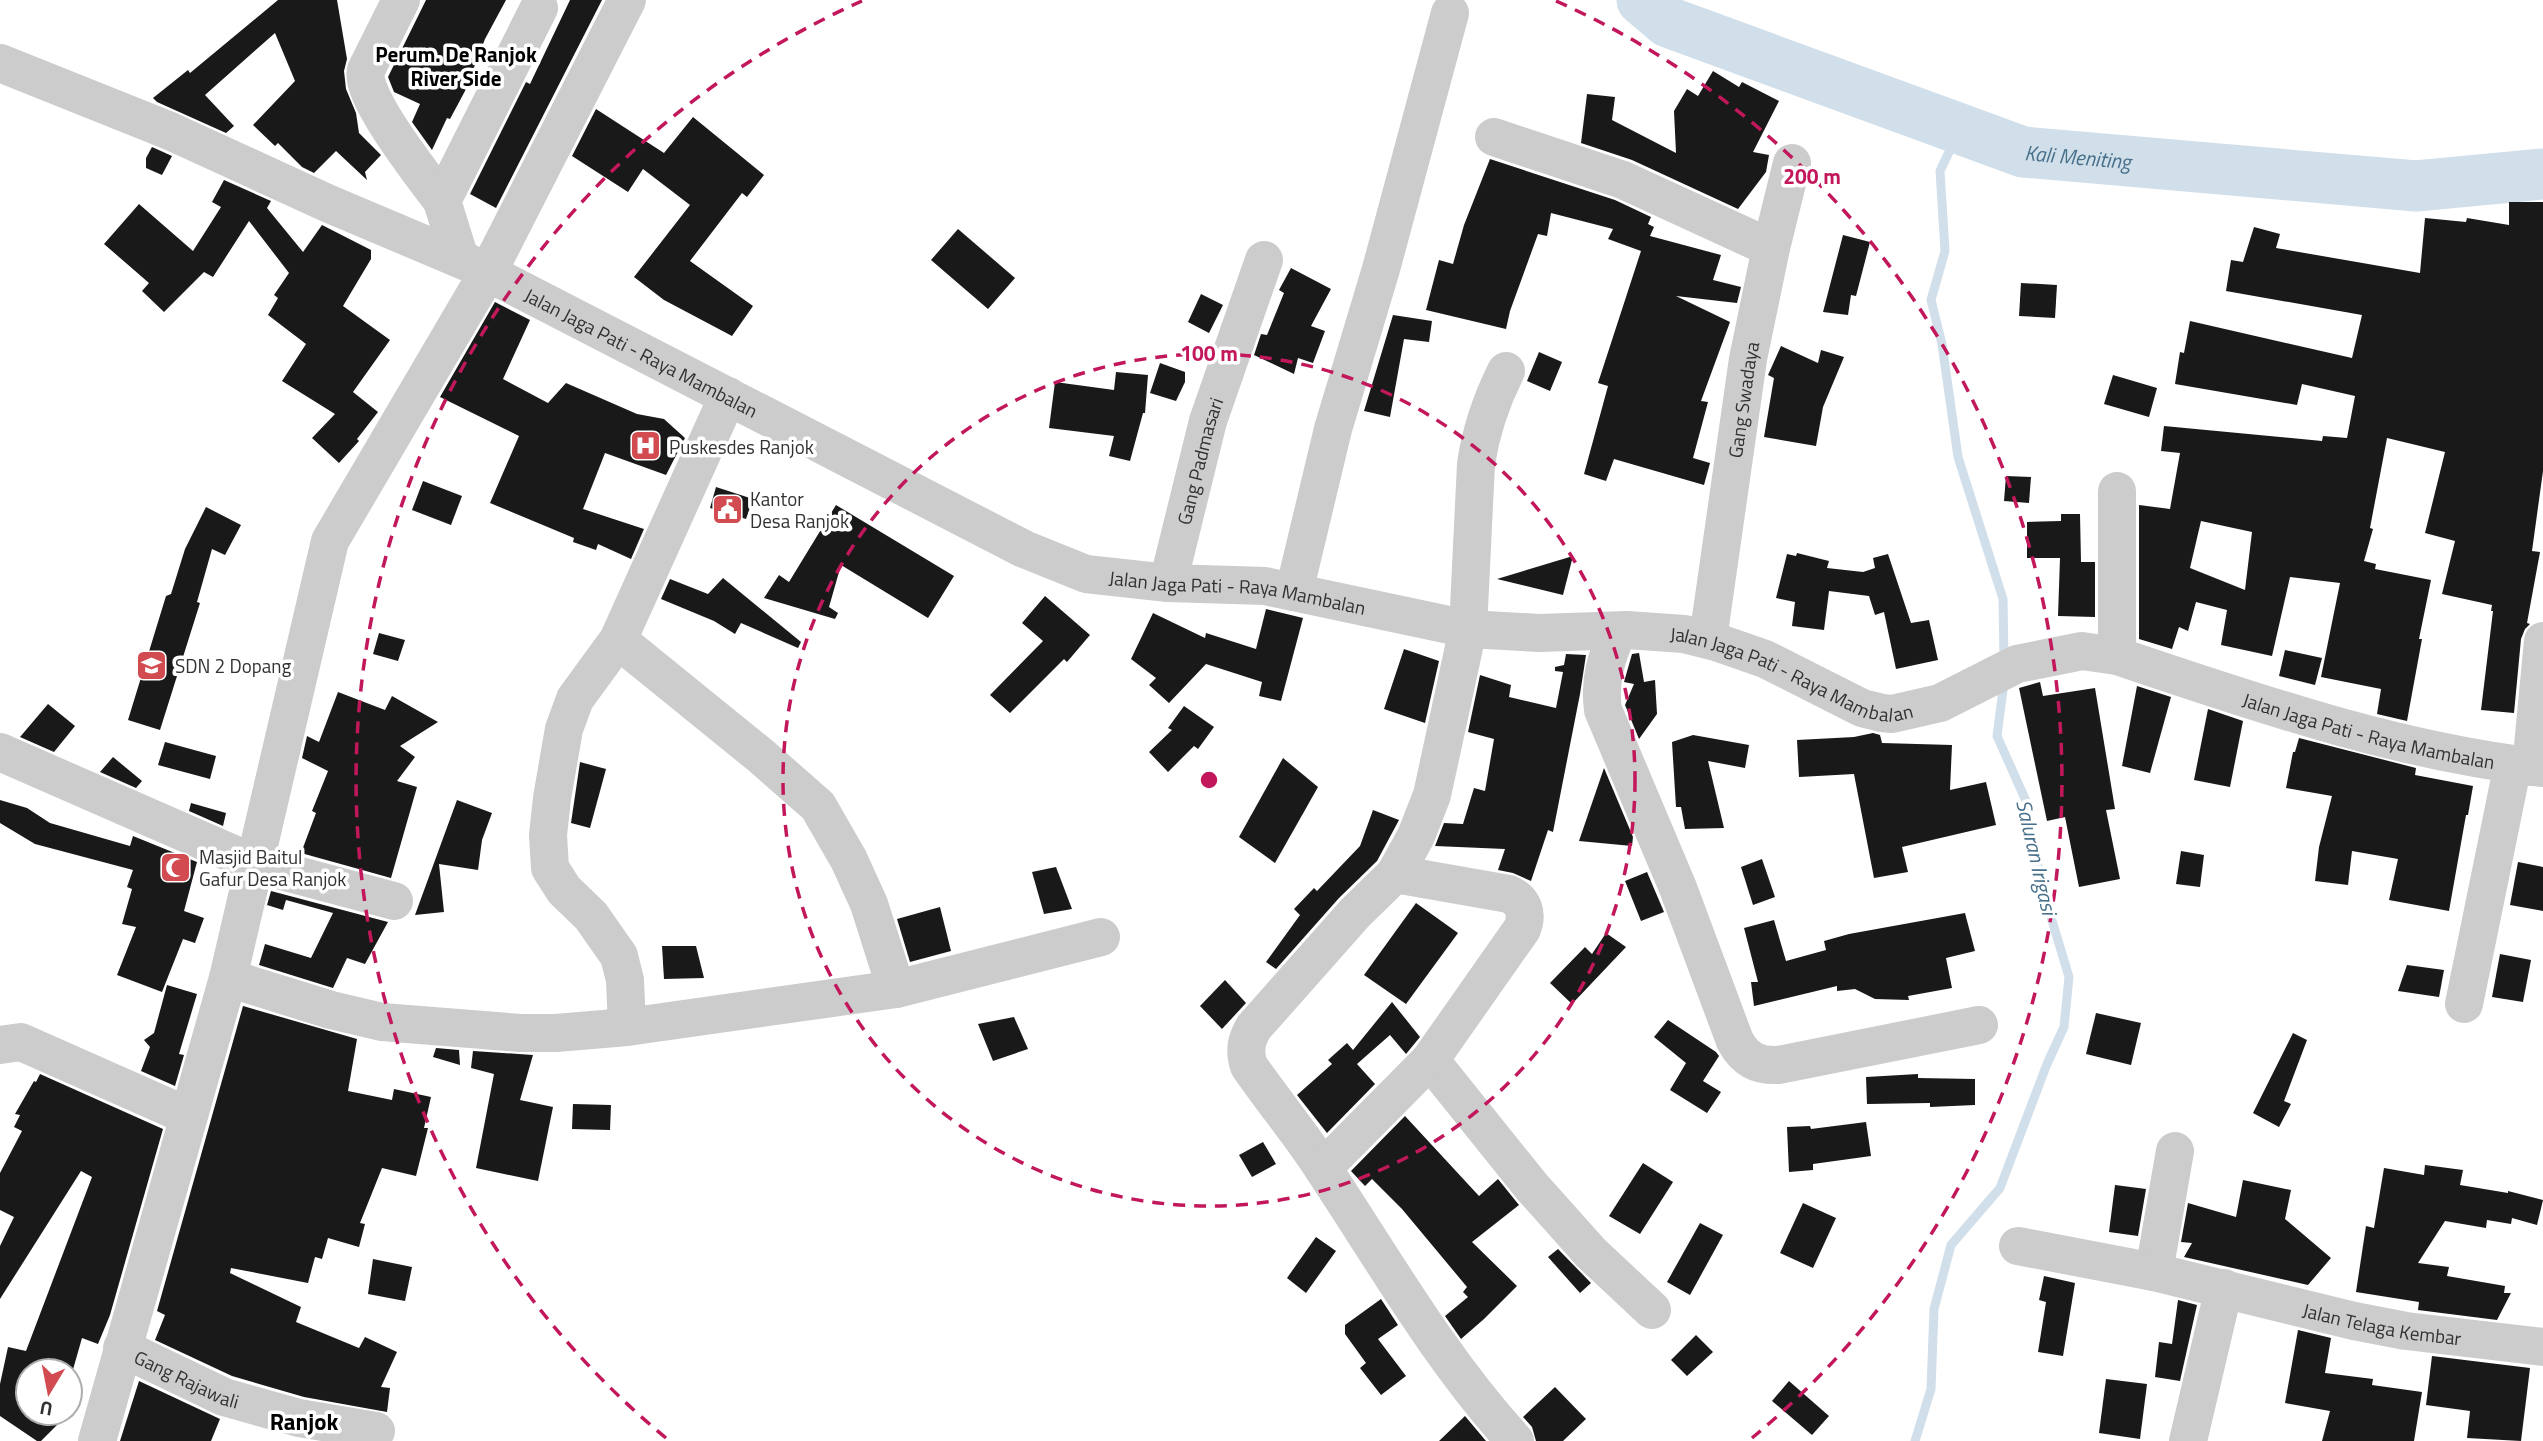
<svg xmlns="http://www.w3.org/2000/svg" width="2543" height="1441" viewBox="0 0 2543 1441" font-family="'Titillium Web',sans-serif">
  <style>
    .lines { fill: none; stroke-linecap: round; stroke-linejoin: round }
    .stream { stroke: #d1dfea; stroke-width: 9 }
    .river { stroke: #d1dfea; stroke-width: 51 }
    .building { fill: #191919; fill-rule: evenodd }
    .minor { stroke: #ccc; stroke-width: 38 }
    .ring { fill: none; stroke: #c2185b; stroke-width: 3.5; stroke-dasharray: 12 9 }
    .labels { text-anchor: middle; dominant-baseline: central; stroke-width: 7; stroke-linejoin: round; paint-order: stroke }
    .street-label { font-size: 19px; fill: #323232; stroke: #fff }
    .poi-label { font-size: 19px; fill: #323232; stroke: #fff; text-anchor: start }
    .neighbourhood-label { font-size: 21px; font-weight: bold; fill: #000; stroke: #fff }
    .water-label { font-size: 21px; font-style: italic; fill: #48708b; stroke: #fff }
    .quarter-label { font-size: 23px; font-weight: bold; fill: #000; stroke: #fff }
    .centre { fill: #c2185b; stroke: #fff; stroke-width: 3.5 }
    .ring-label { font-size: 21px; text-anchor: middle; font-weight: bold; fill: #c2185b; stroke: #fff; stroke-width: 7; stroke-linejoin: round; paint-order: stroke }
  </style>
  <rect width="100%" height="100%" fill="#fff"/>
  <g class="lines">
    <!-- stream -->
    <g class="stream">
      <polyline points="1959,131 1940,171 1945,251 1931,300 1942,344 1958,457 2003,599 2004,661"/>
      <polyline points="1915,1441 1931,1389 1934,1309 1951,1245 2000,1188 2047,1064 2064,1027 2069,977 2042,887 2026,801 1997,736 2004,682"/>
    </g>
    <!-- river -->
    <path class="river" id="s1" d="M1642,0L1668,22L2023,152L2416,186L2543,174"/>
  </g>
  <!-- building -->
  <g class="building">
    <polygon points="278,0 337,0 347,59 344,71 346,89 356,113 359,133 381,155 365,172 367,180 336,151 314,173 302,167 278,143 275,146 253,125 295,81 275,33 205,95 234,126 226,133 157,102 153,98 188,70 190,73"/>
    <polygon points="426,0 506,0 485,39 465,91 450,119 447,118 432,150 412,122 420,104 394,92 388,77"/>
    <polygon points="570,0 602,0 496,208 470,194 526,82 530,84"/>
    <polygon points="1713,71 1739,87 1742,82 1779,101 1753,152 1769,155 1766,172 1738,209 1632,160 1581,143 1587,94 1615,97 1612,120 1676,153 1674,111 1687,89 1698,96"/>
    <polygon points="596,109 664,153 693,117 764,175 747,197 742,193 690,261 753,306 732,336 664,300 634,277 690,205 643,169 628,192 572,156"/>
    <polygon points="152,147 172,156 162,175 146,168 146,158"/>
    <polygon points="1490,159 1615,200 1651,217 1648,224 1654,227 1650,236 1721,255 1713,280 1741,287 1737,303 1676,296 1730,322 1701,401 1708,402 1693,458 1710,463 1704,485 1614,459 1606,481 1584,474 1608,386 1598,383 1641,251 1608,239 1613,229 1551,213 1547,236 1538,234 1510,311 1506,329 1426,310 1439,260 1453,264 1464,225"/>
    <polygon points="224,180 271,201 267,208 303,252 322,225 371,250 371,259 343,306 390,340 353,392 378,412 357,439 359,441 339,463 312,438 335,414 282,381 306,344 268,315 278,298 274,295 289,273 249,221 213,277 204,272 164,312 142,291 149,283 104,244 139,204 193,251 221,207 212,202"/>
    <path d="M2509,202H2543V471L2532,551L2540,552L2527,623L2530,624L2525,629L2521,639L2514,713L2481,710L2493,611H2491L2492,605L2442,594L2455,541L2425,533L2445,452L2387,438L2370,528L2373,529L2364,561L2376,564L2375,569L2431,580L2419,639H2422L2407,721L2377,714L2381,689L2321,677L2340,583L2290,577L2272,656L2221,645L2227,610L2196,602L2188,631L2179,627L2172,649L2139,639V505L2170,509L2180,453L2161,451L2164,426L2322,441L2323,436L2347,438L2355,396L2302,384L2297,405L2175,384L2180,352L2184,353L2190,321L2352,358L2362,315L2226,291L2231,260L2243,262L2254,227L2280,234L2276,248L2420,273L2425,218L2466,222L2467,218L2509,225ZM2201,521L2252,532L2245,590L2190,568Z"/>
    <polygon points="958,229 1015,278 988,309 931,260"/>
    <polygon points="1843,235 1870,242 1856,296 1851,295 1848,315 1823,312"/>
    <polygon points="1291,268 1331,289 1311,326 1325,331 1313,363 1298,358 1294,374 1254,355 1261,334 1267,335 1284,293 1279,290"/>
    <polygon points="2021,283 2057,285 2055,318 2019,316"/>
    <polygon points="1201,294 1223,305 1209,333 1188,322"/>
    <polygon points="495,302 530,320 503,379 548,403 566,383 637,414 664,419 685,438 666,475 605,453 583,509 644,529 631,559 598,544 596,550 573,542 574,538 490,503 519,436 440,397"/>
    <polygon points="1393,315 1432,321 1429,342 1404,339 1390,417 1364,411"/>
    <polygon points="1781,346 1818,363 1821,350 1844,357 1823,407 1816,446 1764,437 1774,378 1768,375"/>
    <polygon points="1539,352 1562,362 1550,391 1527,381"/>
    <polygon points="1160,363 1185,372 1185,382 1176,401 1150,393"/>
    <polygon points="1116,372 1148,375 1145,413 1143,413 1130,461 1109,456 1114,436 1049,428 1055,382 1114,390"/>
    <polygon points="2113,375 2157,388 2149,417 2104,404"/>
    <polygon points="2006,476 2031,477 2029,503 2004,501"/>
    <polygon points="423,481 462,496 451,525 412,510"/>
    <polygon points="716,487 753,499 746,519 710,508"/>
    <polygon points="836,505 954,576 928,618 841,565 829,607 838,613 835,619 764,598 779,575 789,582"/>
    <polygon points="206,507 241,525 225,555 212,549 197,602 200,603 160,730 128,720 166,596 171,594 185,549"/>
    <polygon points="2061,514 2080,514 2081,562 2095,562 2095,617 2058,616 2060,558 2027,558 2027,522 2061,521"/>
    <polygon points="1797,553 1829,561 1827,568 1863,572 1875,568 1873,558 1888,554 1911,623 1929,620 1938,660 1896,669 1884,612 1875,615 1869,596 1829,591 1824,630 1792,626 1795,602 1776,598 1787,554 1796,556"/>
    <polygon points="1573,556 1563,595 1497,579"/>
    <polygon points="723,578 801,642 798,648 741,623 735,634 714,621 661,599 670,579 708,594"/>
    <polygon points="1045,596 1090,635 1067,662 1064,659 1010,713 990,695 1043,641 1022,623"/>
    <polygon points="1266,609 1303,618 1281,701 1259,696 1262,682 1206,664 1169,703 1149,685 1156,678 1131,659 1153,613 1205,638 1206,633 1256,649"/>
    <polygon points="379,633 405,640 398,661 373,654"/>
    <polygon points="1404,649 1439,661 1425,723 1384,709"/>
    <polygon points="2285,650 2322,658 2315,685 2279,676"/>
    <polygon points="1639,653 1644,682 1655,680 1657,714 1639,739 1625,705 1634,684 1624,682 1632,654"/>
    <polygon points="1566,654 1586,655 1580,694 1553,832 1548,830 1531,881 1513,873 1498,870 1505,849 1435,846 1444,823 1463,824 1474,788 1485,791 1494,739 1468,732 1480,675 1511,685 1509,697 1556,708 1563,672 1555,671 1555,667 1564,665"/>
    <polygon points="2040,682 2043,696 2095,688 2115,809 2106,810 2120,879 2079,887 2065,817 2047,821 2019,688"/>
    <polygon points="2137,686 2171,697 2150,773 2122,766"/>
    <polygon points="338,692 385,710 392,696 438,722 400,746 415,757 397,781 417,787 391,878 301,853 316,813 312,811 328,771 302,758 307,736 319,742"/>
    <polygon points="48,704 75,726 54,752 20,737"/>
    <polygon points="1184,706 1214,727 1198,749 1194,746 1168,772 1149,752 1172,730 1168,728"/>
    <polygon points="2208,709 2243,721 2230,787 2194,780"/>
    <polygon points="1873,733 1880,735 1882,743 1952,745 1950,790 1986,782 1996,825 1902,847 1908,872 1874,878 1854,774 1799,777 1797,740 1854,737"/>
    <polygon points="1693,735 1749,745 1745,768 1708,761 1724,828 1685,829 1681,807 1676,807 1672,742"/>
    <polygon points="2299,738 2416,768 2415,775 2473,786 2468,815 2466,815 2449,911 2389,900 2398,859 2352,851 2348,885 2315,881 2319,847 2332,796 2286,788 2293,752 2295,752"/>
    <polygon points="165,742 216,756 210,779 158,765"/>
    <polygon points="113,757 142,781 136,788 100,772"/>
    <polygon points="1283,758 1318,787 1275,863 1239,837"/>
    <polygon points="580,762 606,769 590,828 571,823"/>
    <polygon points="1604,768 1633,837 1632,846 1579,841"/>
    <polygon points="0,800 27,808 50,823 130,846 133,836 197,862 184,911 204,918 195,943 183,939 162,992 117,975 136,927 122,924 132,889 127,887 133,870 35,844 0,823"/>
    <polygon points="457,800 492,813 482,840 478,870 439,864 444,912 415,915"/>
    <polygon points="191,803 226,813 223,826 189,811"/>
    <polygon points="1373,810 1399,820 1377,861 1339,898 1276,969 1266,962 1300,915 1294,909 1314,888 1317,891 1360,846"/>
    <polygon points="2181,851 2204,855 2200,887 2176,884"/>
    <polygon points="1762,859 1775,897 1753,905 1741,867"/>
    <polygon points="2518,862 2543,867 2543,911 2510,905"/>
    <polygon points="1056,867 1072,909 1044,914 1032,872"/>
    <polygon points="1647,872 1664,912 1641,921 1625,881"/>
    <polygon points="271,891 388,922 365,964 347,958 333,988 259,965 265,944 311,958 333,913 286,900 283,910 267,905"/>
    <polygon points="1416,903 1458,933 1406,1004 1364,975"/>
    <polygon points="940,907 951,951 910,962 897,919"/>
    <polygon points="1965,913 1975,951 1946,958 1952,988 1908,996 1909,1000 1875,999 1855,989 1837,991 1837,986 1754,1006 1751,982 1758,982 1744,928 1774,920 1786,961 1826,950 1824,941 1849,934"/>
    <polygon points="1606,933 1626,947 1572,1004 1550,983 1585,947 1592,954"/>
    <polygon points="662,946 696,946 704,978 664,979"/>
    <polygon points="2500,954 2531,960 2523,1002 2492,997"/>
    <polygon points="2407,965 2444,970 2439,997 2398,991"/>
    <polygon points="1225,980 1246,1003 1222,1029 1200,1006"/>
    <polygon points="167,985 197,994 179,1054 184,1055 175,1086 141,1071 150,1047 144,1040 154,1033"/>
    <polygon points="1392,1002 1420,1037 1406,1054 1390,1035 1357,1064 1375,1084 1327,1133 1297,1095 1332,1064 1328,1060 1347,1043 1353,1050"/>
    <polygon points="243,1006 357,1039 348,1091 392,1100 394,1089 431,1097 424,1128 428,1128 416,1176 382,1168 360,1223 365,1224 359,1247 328,1238 322,1259 315,1257 308,1283 231,1268 230,1273 301,1307 296,1322 359,1348 365,1337 397,1352 381,1387 390,1388 387,1412 304,1397 232,1376 155,1340 165,1315 157,1311"/>
    <polygon points="2096,1013 2141,1023 2131,1065 2086,1054"/>
    <polygon points="1014,1017 1028,1049 993,1061 978,1024"/>
    <polygon points="1668,1020 1716,1052 1719,1056 1703,1081 1721,1092 1707,1113 1670,1090 1686,1063 1654,1037"/>
    <polygon points="2293,1033 2307,1040 2284,1101 2291,1104 2279,1127 2253,1113"/>
    <polygon points="436,1048 459,1050 460,1065 433,1057"/>
    <polygon points="473,1051 533,1055 520,1100 553,1107 538,1181 476,1168 494,1074 471,1068"/>
    <polygon points="40,1074 163,1129 110,1315 98,1344 82,1338 70,1380 70,1371 28,1371 28,1413 69,1413 41,1441 37,1441 0,1416 0,1384 8,1347 26,1351 92,1177 81,1171 0,1299 0,1246 14,1217 0,1210 0,1173 22,1131 14,1127 20,1115 15,1114 34,1081 36,1082"/>
    <polygon points="1918,1074 1918,1078 1975,1079 1975,1105 1930,1107 1930,1103 1867,1104 1866,1077"/>
    <polygon points="573,1104 611,1105 610,1130 572,1129"/>
    <polygon points="1405,1116 1479,1196 1498,1179 1519,1205 1472,1242 1517,1286 1484,1319 1461,1339 1445,1316 1468,1297 1463,1292 1467,1287 1402,1209 1372,1179 1365,1186 1351,1171"/>
    <polygon points="1866,1122 1871,1156 1813,1164 1813,1170 1789,1172 1787,1127 1810,1126 1811,1129"/>
    <polygon points="1263,1142 1276,1164 1252,1177 1239,1155"/>
    <polygon points="1643,1163 1673,1182 1640,1234 1609,1216"/>
    <polygon points="2425,1165 2463,1170 2460,1185 2508,1193 2508,1191 2543,1200 2537,1225 2512,1218 2511,1224 2487,1220 2486,1228 2445,1221 2418,1263 2449,1267 2447,1276 2505,1286 2504,1293 2511,1293 2497,1320 2418,1310 2419,1302 2356,1292 2366,1226 2374,1228 2384,1168 2424,1175"/>
    <polygon points="2243,1180 2291,1190 2285,1219 2331,1258 2308,1285 2184,1257 2192,1243 2181,1242 2188,1203 2236,1217"/>
    <polygon points="2115,1185 2146,1189 2138,1236 2109,1232"/>
    <polygon points="1803,1203 1836,1218 1813,1268 1780,1253"/>
    <polygon points="1700,1223 1723,1235 1690,1295 1667,1282"/>
    <polygon points="1316,1237 1336,1251 1306,1293 1287,1278"/>
    <polygon points="1558,1249 1591,1283 1580,1293 1548,1257"/>
    <polygon points="373,1259 412,1267 405,1301 368,1294"/>
    <polygon points="2044,1276 2075,1283 2063,1356 2038,1352 2046,1302 2039,1300"/>
    <polygon points="1381,1299 1398,1325 1378,1339 1406,1376 1381,1395 1360,1368 1366,1363 1345,1334 1345,1325"/>
    <polygon points="2178,1300 2197,1305 2180,1381 2155,1377 2159,1342 2172,1344"/>
    <polygon points="2298,1330 2331,1338 2325,1373 2373,1379 2372,1385 2422,1392 2414,1441 2322,1441 2330,1411 2285,1403"/>
    <polygon points="1696,1335 1713,1352 1687,1376 1671,1360"/>
    <polygon points="2432,1356 2530,1368 2521,1441 2467,1438 2470,1411 2426,1405"/>
    <polygon points="2106,1379 2147,1384 2140,1439 2099,1433"/>
    <polygon points="139,1381 220,1419 211,1441 120,1441"/>
    <polygon points="1789,1381 1829,1416 1812,1435 1772,1401"/>
    <polygon points="1555,1387 1586,1419 1563,1441 1536,1441 1532,1427 1523,1417"/>
    <polygon points="1465,1416 1486,1441 1439,1441"/>
  </g>
  <g class="lines">
    <!-- minor -->
    <g class="minor">
      <path d="M401,0L366,70C358,94 425,178 442,201"/>
      <path id="s2" d="M0,63L170,131L327,203L469,263L1024,549L1086,574L1168,583L1265,586L1468,629L1539,633L1627,630L1684,634L1716,642L1765,659L1862,708L1882,713L1892,714L1940,703L2017,664L2082,651L2117,656C2258,703 2394,751 2543,768"/>
      <polyline points="1494,137 1623,180 1771,248"/>
      <polyline points="460,259 442,201 539,8"/>
      <path d="M1506,371C1491,401 1481,430 1476,464L1468,629L1432,795L1416,836L1395,874L1355,913L1254,1027C1246,1040 1244,1051 1249,1066C1273,1101 1301,1134 1324,1170C1385,1262 1440,1359 1515,1441"/>
      <path id="s3" d="M1168,583L1208,421L1264,260"/>
      <polyline points="1294,592 1333,429 1381,269 1450,13"/>
      <path d="M1618,631C1606,658 1599,680 1603,710L1678,888L1735,1041C1745,1059 1757,1066 1778,1065L1979,1025"/>
      <path id="s4" d="M1708,639L1748,359L1771,248L1792,163"/>
      <polyline points="618,640 761,756 818,806 849,860 869,904 896,989"/>
      <polyline points="2117,656 2117,491"/>
      <polyline points="0,752 256,864 394,901"/>
      <polyline points="2531,767 2543,641"/>
      <polyline points="228,978 331,1010 382,1022 521,1033 556,1033 627,1027 896,989 1101,937"/>
      <polyline points="2464,1004 2513,764"/>
      <polyline points="627,1027 625,980 619,956 591,916 564,890 550,868 548,835 552,798 564,729 575,699 618,640 728,396"/>
      <polyline points="0,1045 21,1042 188,1116"/>
      <polyline points="1430,1060 1532,1187 1591,1253 1652,1310"/>
      <path id="s5" d="M2175,1151L2154,1272L2354,1321L2406,1331L2543,1347"/>
      <path d="M1323,1168L1430,1060L1522,929C1528,914 1524,901 1509,894L1395,874"/>
      <polyline points="2018,1246 2154,1272"/>
      <path id="s6" d="M122,1348L224,1397L299,1418L376,1431"/>
      <polyline points="97,1441 228,978 330,541 488,272 627,0"/>
      <polyline points="2188,1441 2224,1288"/>
    </g>
  </g>
  <!-- distance rings -->
  <g class="ring">
    <circle cx="1209" cy="780" r="426"/>
    <path d="M666 1438A853 853 0 0 1 862 1M1556 1A853 853 0 0 1 1752 1438"/>
  </g>
  <!-- icons -->
  <defs>
    <symbol id="hospital-square" viewBox="-11 -11 22 22"><rect x="-9" y="-9" width="18" height="18" rx="4" fill="#d24b51" stroke="#fff"/><path d="M-5-5h3v3.5h4V-5h3V5h-3V1.5h-4V5h-3Z" fill="#fff"/></symbol>
    <symbol id="civic-square" viewBox="-11 -11 22 22"><rect x="-9" y="-9" width="18" height="18" rx="4" fill="#d24b51" stroke="#fff"/><path d="M-.6-6.5H3V-4.5H.6V-3L4-1V1h2V6H-6V1h2V-1L-.6-3ZM-1.2 2.5V6h2.4V2.5Z" fill="#fff"/></symbol>
    <symbol id="school-square" viewBox="-11 -11 22 22"><rect x="-9" y="-9" width="18" height="18" rx="4" fill="#d24b51" stroke="#fff"/><path d="M0-5L7-2L0 1L-7-2ZM-4 1L0 2.5L4 1V4Q0 6-4 4Z" fill="#fff"/></symbol>
    <symbol id="mosque-square" viewBox="-11 -11 22 22"><rect x="-9" y="-9" width="18" height="18" rx="4" fill="#d24b51" stroke="#fff"/><path d="M3.5-4.9A6 6 0 1 0 3.5 4.9A5 5 0 1 1 3.5-4.9Z" fill="#fff"/></symbol>
  </defs>
  <g fill-rule="evenodd">
    <use href="#hospital-square" x="628" y="428" width="35" height="35"/>
    <use href="#civic-square" x="710" y="492" width="35" height="35"/>
    <use href="#school-square" x="134" y="648" width="35" height="35"/>
    <use href="#mosque-square" x="158" y="850" width="35" height="35"/>
  </g>
  <g class="labels">
    <!-- street labels -->
    <g class="street-label">
      <text stroke="none"><textPath href="#s2" startOffset="704">Jalan Jaga Pati - Raya Mambalan</textPath></text>
      <text stroke="none"><textPath href="#s4" startOffset="242">Gang Swadaya</textPath></text>
      <text stroke="none"><textPath href="#s3" startOffset="126">Gang Padmasari</textPath></text>
      <text stroke="none"><textPath href="#s2" startOffset="1354">Jalan Jaga Pati - Raya Mambalan</textPath></text>
      <text stroke="none"><textPath href="#s2" startOffset="1920">Jalan Jaga Pati - Raya Mambalan</textPath></text>
      <text stroke="none"><textPath href="#s2" startOffset="2529">Jalan Jaga Pati - Raya Mambalan</textPath></text>
      <text stroke="none"><textPath href="#s5" startOffset="357">Jalan Telaga Kembar</textPath></text>
      <text stroke="none"><textPath href="#s6" startOffset="72">Gang Rajawali</textPath></text>
    </g>
    <!-- poi labels -->
    <g class="poi-label">
      <text x="669" y="446">Puskesdes Ranjok</text>
      <text x="750" y="498">Kantor<tspan x="750" dy="22">Desa Ranjok</tspan></text>
      <text x="175" y="665">SDN 2 Dopang</text>
      <text x="199" y="856">Masjid Baitul<tspan x="199" dy="22">Gafur Desa Ranjok</tspan></text>
    </g>
    <!-- neighbourhood labels -->
    <g class="neighbourhood-label">
      <text x="456" y="54">Perum. De Ranjok<tspan x="456" dy="24">River Side</tspan></text>
    </g>
    <!-- water labels -->
    <g class="water-label">
      <text stroke="none"><textPath href="#s1" startOffset="467">Kali Meniting</textPath></text>
      <text transform="translate(2037 857) rotate(77)">Saluran Irigasi</text>
    </g>
    <!-- quarter labels -->
    <g class="quarter-label">
      <text x="304" y="1421">Ranjok</text>
    </g>
  </g>
  <circle cx="1209" cy="780" r="10" class="centre"/>
  <g class="ring-label">
    <text x="1812" y="184">200 m</text>
    <text x="1209" y="361">100 m</text>
  </g>
  <!-- north arrow -->
  <g transform="translate(49 1392) rotate(190)"><circle r="33" fill="#ffffff" stroke="#adadad" stroke-width="2"/>
  <path d="M0-5L12 26L0 18L-12 26Z" fill="#d24b51"/>
  <text y="-10" font-size="19" font-weight="bold" text-anchor="middle" fill="#323232">U</text>
  </g>
</svg>
